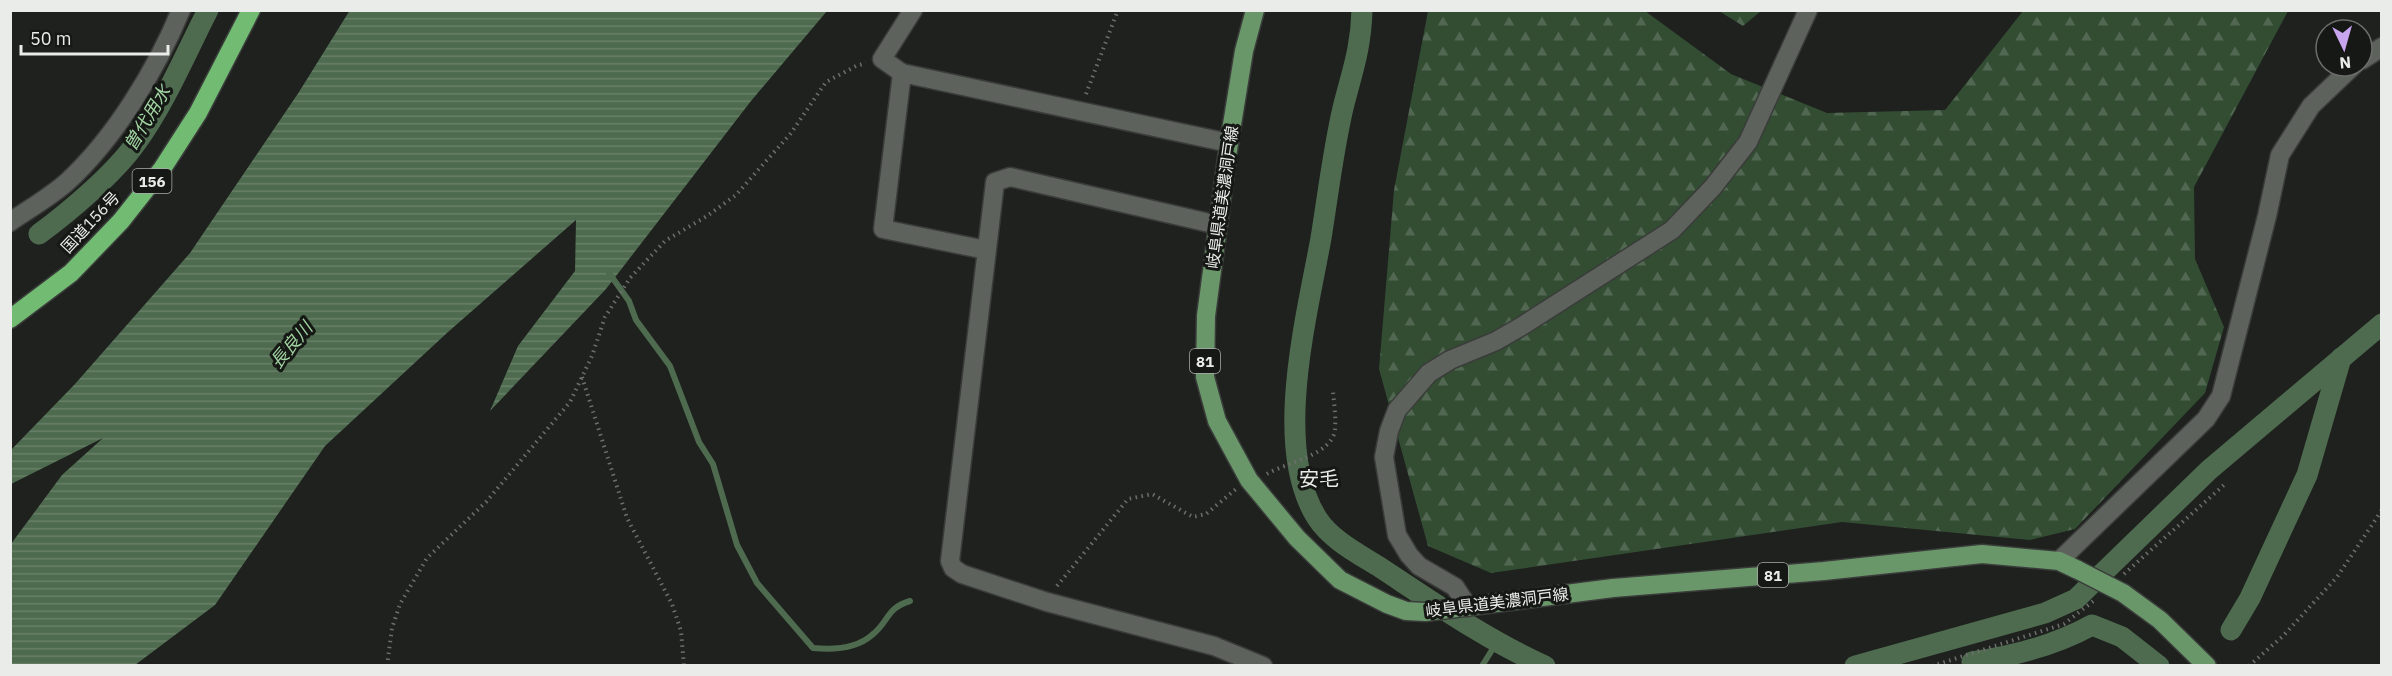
<svg xmlns="http://www.w3.org/2000/svg" width="2392" height="676" viewBox="0 0 2392 676" font-family="'IBM Plex Sans','Noto Sans JP',sans-serif">
  <style>
    .forest { fill: url(#forest-firs) }
    .water { fill: url(#water-rules) }
    .lines { fill: none; stroke-linecap: round; stroke-linejoin: round }
    .stream { stroke: #4f6b4f; stroke-width: 6 }
    .canal { stroke: #4f6b4f; stroke-width: 21 }
    .street-casing { stroke: #3a3c3a; stroke-width: 21 }
    .primary-casing { stroke: #3a3c3a; stroke-width: 21 }
    .highway-casing { stroke: #3a3c3a; stroke-width: 21 }
    .path { stroke: #6c6f6c; stroke-width: 4; stroke-dasharray: 1.5 4.5; stroke-linecap: butt }
    .street { stroke: #5d625d; stroke-width: 18 }
    .primary { stroke: #69976a; stroke-width: 18 }
    .highway { stroke: #71bb73; stroke-width: 18 }
    .primary-bridge-casing { stroke: #3a3c3a; stroke-width: 21; stroke-linecap: butt }
    .primary-bridge { stroke: #69976a; stroke-width: 18 }
    .labels { text-anchor: middle; dominant-baseline: central; stroke-width: 6; stroke-linejoin: round; paint-order: stroke }
    .shield { fill: #151815; stroke: #aaacaa; stroke-width: 1.5 }
    .shield-label { font-size: 15px; font-weight: bold; fill: #eaecea }
    .street-label { font-size: 16px; fill: #eaecea; stroke: #151815 }
    .water-label { font-size: 18px; font-style: italic; fill: #a3d4a3; stroke: #151815 }
    .quarter-label { font-size: 20px; fill: #eaecea; stroke: #151815 }
  </style>
  <defs>
    <pattern id="forest-firs" width="22" height="20" patternUnits="userSpaceOnUse" patternTransform="scale(1.5)"><rect width="22" height="20" fill="#334d33"/><path d="M5 1l3.5 6h-7zM16 11l3.5 6h-7z" fill="#516751"/></pattern>
    <pattern id="water-rules" width="6" height="5" patternUnits="userSpaceOnUse" patternTransform="scale(1.5)"><rect width="6" height="5" fill="#4f6b4f"/><path d="M0 2.5h6" fill="none" stroke="#688068"/></pattern>
  </defs>
  <rect width="100%" height="100%" fill="#1e211e"/>
  <!-- forest -->
  <g class="forest">
    <polygon points="1428,11 1645,11 1731,74 1827,113 1945,110 2023,11 2288,11 2194,187 2195,259 2224,327 2205,393 2075,529 2030,540 1842,522 1491,573 1428,546 1379,369 1394,190"/>
    <polygon points="1719,11 1761,11 1743,26"/>
  </g>
  <!-- water -->
  <polygon class="water" points="350,10 827,11 751,101 606,289 490,411 518,346 575,271 576,220 448,332 325,446 215,605 135,665 11,665 11,544 62,475 103,438 11,484 11,450 75,384 190,253 299,92"/>
  <g class="lines">
    <!-- stream -->
    <g class="stream">
      <path d="M609,273L629,301L636,320L670,366L699,442L713,464L737,545L757,583L813,648C833,650 856,649 872,635C889,622 886,608 910,601"/>
      <polyline points="1482,666 1497,642"/>
    </g>
    <!-- canal -->
    <g class="canal">
      <path d="M1362,10C1361,49 1352,72 1343,108C1333,151 1328,195 1321,238C1307,316 1272,447 1317,518C1331,540 1359,554 1381,568C1434,603 1487,640 1545,666"/>
      <path d="M39,234C69,212 115,173 136,143C165,103 185,55 208,10"/>
      <polyline points="2231,630 2250,598 2307,475 2341,358"/>
      <path d="M1972,662C2014,656 2054,646 2092,625L2122,637L2159,666"/>
      <polyline points="1855,666 2045,613 2076,599 2209,470 2382,324"/>
    </g>
    <defs>
      <g id="street">
        <polyline points="2362,60 2382,47"/>
        <polyline points="902,73 882,59 913,10"/>
        <path d="M10,222C29,209 50,197 67,182C115,138 156,70 181,10"/>
        <polyline points="1218,225 1010,177 995,182 950,561 953,568 962,574 1047,602 1214,646 1263,666"/>
        <polyline points="986,250 883,229 902,73 1229,143"/>
        <polyline points="2059,561 2206,419 2221,396 2267,216 2280,155 2311,106 2353,66"/>
        <polyline points="1468,607 1455,587 1419,566 1409,555 1397,535 1384,457 1389,431 1397,410 1429,373 1450,360 1496,341 1522,326 1672,230 1713,187 1748,142 1808,10"/>
      </g>
      <g id="primary">
        <polyline points="1255,10 1244,51 1229,143 1206,316 1205,377 1217,421 1249,480 1297,538 1340,580 1387,604 1406,611 1425,612 1613,588 1824,571 1982,554 2059,561 2078,570"/>
        <polyline points="2123,593 2160,620 2207,666"/>
      </g>
      <polyline id="highway" points="10,319 71,273 121,221 162,169 198,113 251,10"/>
    </defs>
    <!-- street casing -->
    <use href="#street" class="street-casing"/>
    <!-- primary casing -->
    <use href="#primary" class="primary-casing"/>
    <!-- highway casing -->
    <use href="#highway" class="highway-casing"/>
    <!-- path -->
    <g class="path">
      <polyline points="1086,94 1118,10"/>
      <polyline points="582,377 627,518 672,604 681,631 684,666"/>
      <path d="M1267,474C1287,462 1333,455 1335,429C1336,417 1334,403 1333,391"/>
      <polyline points="2124,574 2224,485"/>
      <polyline points="1057,586 1128,499 1152,494 1193,517 1206,514 1236,489"/>
      <polyline points="387,666 392,628 400,604 427,558 486,502 570,402 592,356 605,317 630,278 665,241 707,216 736,195 791,133 826,82 856,66 866,63"/>
      <polyline points="1932,666 2064,624 2096,599"/>
      <polyline points="2249,666 2284,635 2337,577 2382,510"/>
    </g>
    <!-- street -->
    <use href="#street" class="street"/>
    <!-- primary -->
    <use href="#primary" class="primary"/>
    <!-- highway -->
    <use href="#highway" class="highway"/>
    <defs>
      <polyline id="primary-bridge" points="2078,570 2123,593"/>
    </defs>
    <!-- primary-bridge casing -->
    <use href="#primary-bridge" class="primary-bridge-casing"/>
    <!-- primary-bridge -->
    <use href="#primary-bridge" class="primary-bridge"/>
  </g>
  <g class="labels">
    <!-- shield labels -->
    <g class="shield">
      <rect x="132.5" y="169" width="39" height="24" rx="4.5"/>
      <rect x="1190" y="349" width="30" height="24" rx="4.5"/>
      <rect x="1758" y="563" width="30" height="24" rx="4.5"/>
    </g>
    <g class="shield-label">
      <text x="152" y="181">156</text>
      <text x="1205" y="361">81</text>
      <text x="1773" y="575">81</text>
    </g>
    <!-- street labels -->
    <g class="street-label">
      <text transform="translate(1222 197) rotate(-82)">岐阜県道美濃洞戸線</text>
      <text transform="translate(90 222) rotate(-47)">国道156号</text>
      <text transform="translate(1497 602) rotate(-7)">岐阜県道美濃洞戸線</text>
    </g>
    <!-- water labels -->
    <g class="water-label">
      <text transform="translate(147 118) rotate(-59)">曽代用水</text>
      <text transform="translate(291 345) rotate(-50)">長良川</text>
    </g>
    <!-- quarter labels -->
    <g class="quarter-label">
      <text x="1319" y="478">安毛</text>
    </g>
  </g>
  <!-- border -->
  <rect width="2392" height="676" fill="none" stroke="#eaecea" stroke-width="24"/>
  <!-- north arrow -->
  <g transform="translate(2344 48) rotate(175)"><circle r="28" fill="#151815" stroke="#6a6d6a" stroke-width="1.5"/>
  <path d="M0-4.5L10 22L0 15L-10 22Z" fill="#c8a6ef"/>
  <text y="-9" font-size="16" font-weight="bold" text-anchor="middle" fill="#eaecea">N</text>
  </g>
  <!-- scale -->
  <path d="M21 45v9h147v-9" fill="none" stroke="#eaecea" stroke-width="3"/>
  <text x="30" y="45" font-size="18" fill="#eaecea" stroke="#151815" stroke-width="4.5" paint-order="stroke">50 m</text>
</svg>
